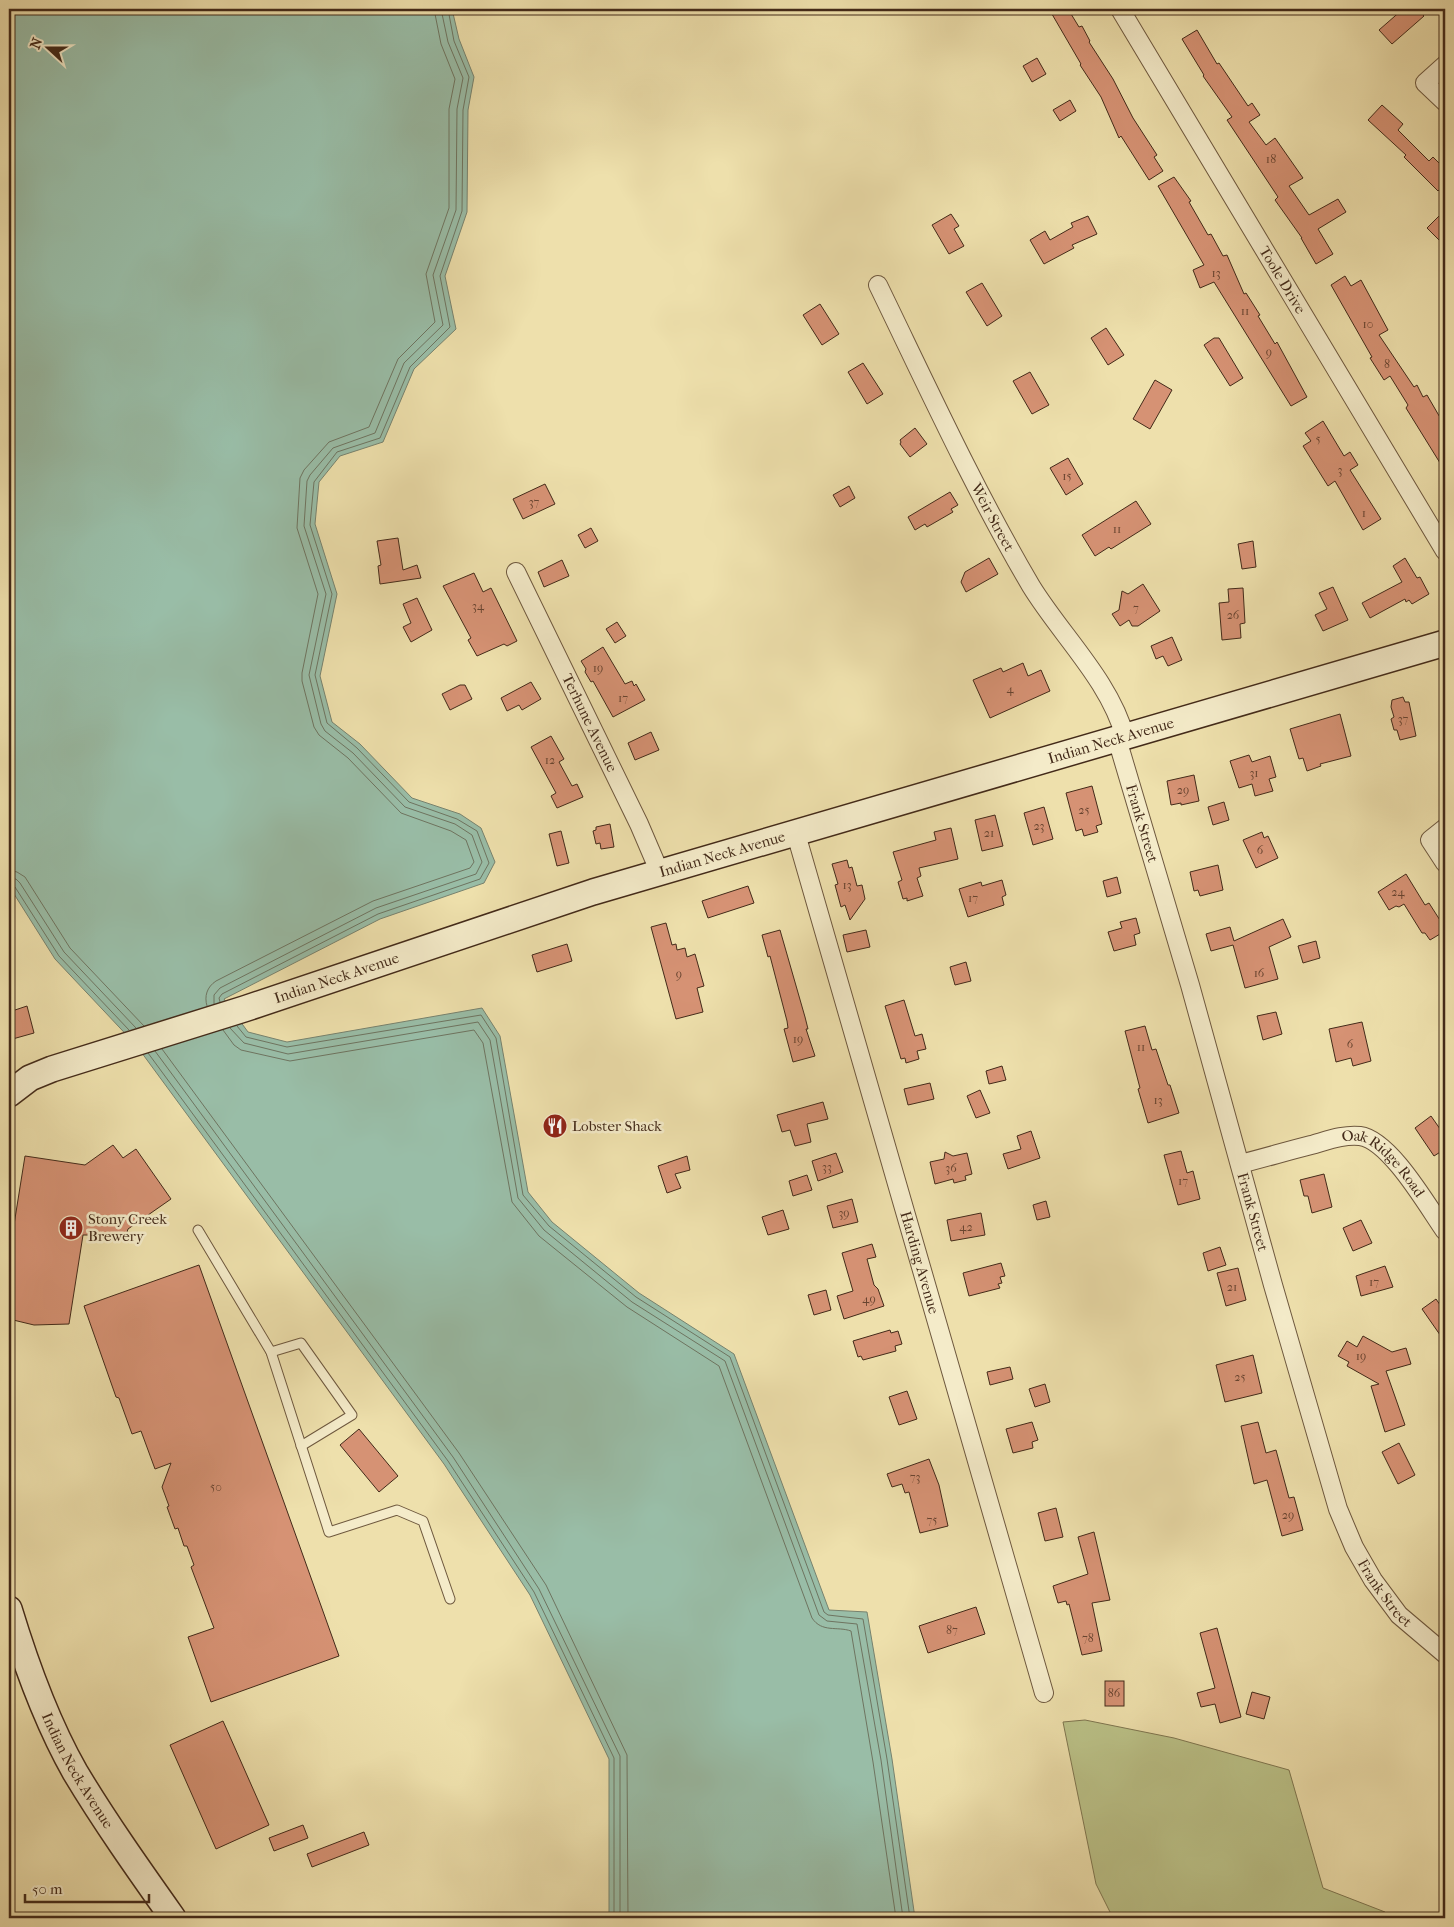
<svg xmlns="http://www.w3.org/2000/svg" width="1454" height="1927" viewBox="0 0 1454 1927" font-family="'IM FELL French Canon',serif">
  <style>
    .green { fill: #bbc288; stroke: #7f7650 }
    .water { fill: #99bda7; stroke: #77826e }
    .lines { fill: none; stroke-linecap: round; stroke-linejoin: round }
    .shore { stroke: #6e7460; stroke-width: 1 }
    .building { fill: #d69274; stroke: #432a19 }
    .lane-casing { stroke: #6e583e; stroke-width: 11 }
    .street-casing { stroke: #6e583e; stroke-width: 20 }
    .secondary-casing { stroke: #432a19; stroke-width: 28 }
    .lane { stroke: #f4ebc9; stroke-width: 9 }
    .street { stroke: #f4ebc9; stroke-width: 18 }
    .secondary { stroke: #f4ebc9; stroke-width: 25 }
    .labels { text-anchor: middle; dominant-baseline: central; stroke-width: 5; stroke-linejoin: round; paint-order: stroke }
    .number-label { font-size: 12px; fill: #684430 }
    .street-label { font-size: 15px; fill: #432a19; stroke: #f4ebc9 }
    .poi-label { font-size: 15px; fill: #432a19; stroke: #f4ebc9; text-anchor: start }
  </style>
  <rect width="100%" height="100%" fill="#eee0ac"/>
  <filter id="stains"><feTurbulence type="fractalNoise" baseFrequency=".004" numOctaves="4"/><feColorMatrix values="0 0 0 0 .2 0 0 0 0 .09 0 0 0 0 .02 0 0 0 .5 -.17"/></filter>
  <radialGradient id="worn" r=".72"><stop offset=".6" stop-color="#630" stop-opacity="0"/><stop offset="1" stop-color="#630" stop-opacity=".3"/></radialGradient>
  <!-- green -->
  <polygon class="green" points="1085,1720 1174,1738 1289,1770 1323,1888 1385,1912 1385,1918 1113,1918 1096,1884 1063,1722"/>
  <!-- water -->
  <polygon class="water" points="9,9 452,9 459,39 474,77 468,110 467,212 445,276 456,329 414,369 383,442 340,456 319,482 315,524 337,594 320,676 332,722 360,744 412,798 460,814 481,828 495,862 484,883 380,919 224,999 248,1032 287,1042 482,1008 500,1036 528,1192 552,1222 639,1293 734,1354 829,1610 867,1612 892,1759 915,1918 609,1918 609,1759 530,1595 444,1464 136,1045 55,959 9,886"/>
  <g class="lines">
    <!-- shore -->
    <g class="shore">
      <polyline points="9,870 17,872 25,877 70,948 144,1026"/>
      <polyline points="9,878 16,879 20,883 64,952 136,1028"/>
      <polyline points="9,884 15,887 59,956 129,1030"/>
      <polyline points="220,1002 219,998 222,994 378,914 480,879 489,863 477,831 457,819 409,802 357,748 327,723 315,675 332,594 310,525 314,482 337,452 380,438 410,367 450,327 440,276 462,211 463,110 469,77 454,41 448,9"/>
      <polyline points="214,1004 214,995 220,988 376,908 476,874 482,862 472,835 455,824 405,807 353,753 325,731 321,724 309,675 326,594 304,526 307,481 310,475 333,448 375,433 404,363 443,325 433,275 456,210 457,109 463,78 448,42 441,9"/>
      <path d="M207,1006C204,996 207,987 216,981L373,901L470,868L474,862L466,840L451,831L401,813L348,758L319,735L314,727L302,681V673L318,594L297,528L300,478L304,470L329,442L369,427L398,359L435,322L426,274L449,208V109L455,79L441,44L434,9"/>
      <polyline points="237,1026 246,1037 287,1047 481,1015 496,1038 523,1195 549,1226 636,1297 730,1357 824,1612 828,1615 863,1619 887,1759 910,1918"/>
      <polyline points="230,1028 244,1043 288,1054 478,1022 490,1040 518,1198 544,1230 632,1302 725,1361 819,1615 827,1621 857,1624 881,1760 903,1918"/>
      <path d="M223,1030L234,1045L241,1050L290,1061L474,1030L483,1043L512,1202L539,1236L627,1307L719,1366L812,1618C822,1633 837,1626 851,1631L873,1762L896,1918"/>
      <polyline points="162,1049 459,1453 546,1585 627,1755 628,1918"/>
      <polyline points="155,1051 453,1457 539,1589 620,1756 620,1918"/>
      <polyline points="148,1053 448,1461 534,1592 614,1758 614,1918"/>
    </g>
  </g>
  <!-- building -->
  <g class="building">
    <polygon points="1049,9 1068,9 1079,27 1082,26 1090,41 1089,42 1113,79 1133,118 1157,155 1154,157 1163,171 1149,180 1121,136 1119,138 1101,97 1080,65 1081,64"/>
    <polygon points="1403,9 1417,9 1424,16 1392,44 1379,30"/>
    <polygon points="1197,30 1217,64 1219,63 1248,106 1252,103 1260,115 1249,122 1266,145 1275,138 1303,178 1289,186 1309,215 1338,199 1346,212 1318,229 1333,254 1316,264 1301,238 1302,238 1275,200 1278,197 1227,120 1232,117 1203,76 1204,75 1182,39"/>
    <polygon points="1037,58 1046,74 1032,82 1023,66"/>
    <polygon points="1070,100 1076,111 1060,121 1053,110"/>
    <polygon points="1382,105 1403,124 1398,130 1429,161 1433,157 1445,169 1445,184 1438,191 1404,157 1406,155 1368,120"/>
    <polygon points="1174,177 1191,201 1189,202 1208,235 1211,234 1223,256 1227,255 1244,294 1246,293 1260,315 1258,316 1275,344 1277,342 1307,397 1291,406 1214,282 1200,288 1193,270 1204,265 1158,186"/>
    <polygon points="1445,210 1445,246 1427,228"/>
    <polygon points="951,214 959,226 954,229 964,246 949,254 932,225"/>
    <polygon points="1088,216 1097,234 1072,245 1074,248 1044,264 1030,240 1045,231 1050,240 1073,227 1071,223"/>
    <polygon points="1345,276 1351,286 1361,280 1388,330 1379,335 1414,387 1417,385 1423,397 1427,395 1445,426 1445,471 1406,408 1408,405 1390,376 1384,380 1370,358 1372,357 1331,285"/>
    <polygon points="982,283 1002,316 987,326 966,292"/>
    <polygon points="820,304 839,334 822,345 803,315"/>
    <polygon points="1106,328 1124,355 1108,365 1091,338"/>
    <polygon points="1214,338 1219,338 1243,378 1230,386 1204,345"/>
    <polygon points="863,363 883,394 867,404 848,372"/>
    <polygon points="1030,372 1049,405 1032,414 1013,381"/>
    <polygon points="1155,380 1172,390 1150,429 1133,419"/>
    <polygon points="1323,421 1344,456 1350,452 1358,465 1350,470 1381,519 1363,530 1335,481 1328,486 1303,446 1311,441 1305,433"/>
    <polygon points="915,428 927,444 910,457 900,444 901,442 900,440"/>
    <polygon points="1068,458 1083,484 1066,495 1050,468"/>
    <polygon points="545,484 555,504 523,519 513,499"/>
    <polygon points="849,486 855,498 840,507 833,495"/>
    <polygon points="950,492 958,505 951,509 953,512 927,527 925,524 915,530 908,517"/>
    <polygon points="1136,501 1151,524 1111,549 1109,547 1095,556 1082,535"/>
    <polygon points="591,528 598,541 585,548 578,535"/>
    <polygon points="398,538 403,570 417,565 421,578 380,584 378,566 381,565 377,541"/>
    <polygon points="1253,541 1256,567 1242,569 1238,544"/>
    <polygon points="989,558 998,574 966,592 961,582 965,572"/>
    <polygon points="1405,558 1417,578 1420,577 1429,594 1412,604 1409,600 1406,602 1405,599 1370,618 1362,603 1402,582 1393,566"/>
    <polygon points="562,560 569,576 544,587 538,572"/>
    <polygon points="474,573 483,592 491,588 517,641 507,646 504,644 477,656 468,640 471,638 443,586"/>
    <polygon points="1143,584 1160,611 1138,626 1132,626 1129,620 1120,626 1112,614 1119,610 1122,591 1128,594"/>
    <polygon points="1333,587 1348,620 1323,631 1315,615 1327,609 1319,593"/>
    <polygon points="1243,588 1245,623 1240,624 1241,638 1222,640 1219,603 1229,602 1228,589"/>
    <polygon points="417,598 432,630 411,642 403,627 411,623 403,604"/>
    <polygon points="617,622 626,636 615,643 606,629"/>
    <polygon points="1172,637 1182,660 1168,666 1163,656 1156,659 1151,646"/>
    <polygon points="603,647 625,684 632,681 634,686 636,684 645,700 613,717 593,681 591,682 585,672 586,669 581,661"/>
    <polygon points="1023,663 1028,676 1041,670 1050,691 990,718 973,680 1001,668 1003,672"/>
    <polygon points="531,682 541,699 522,710 519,705 507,711 501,698"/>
    <polygon points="460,685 465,685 472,699 450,710 442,694"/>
    <polygon points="1403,697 1405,702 1409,702 1416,736 1400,740 1397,730 1394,730 1391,719 1394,717 1391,707 1392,700"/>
    <polygon points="1340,714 1351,756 1320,764 1321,766 1307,771 1303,758 1299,759 1290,729"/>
    <polygon points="651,732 659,750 635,760 628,743"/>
    <polygon points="551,736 564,759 559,762 572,786 577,784 583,797 557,808 551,796 556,793 531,747"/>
    <polygon points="1249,755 1252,762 1270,756 1276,777 1269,779 1273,791 1255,796 1252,784 1239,788 1230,761"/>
    <polygon points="1194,775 1199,801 1181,805 1181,803 1171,805 1167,781"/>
    <polygon points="1092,786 1102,824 1096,826 1098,832 1084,836 1082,829 1076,831 1066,793"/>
    <polygon points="1224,802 1229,820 1213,825 1208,807"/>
    <polygon points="1044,807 1053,839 1033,845 1024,813"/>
    <polygon points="995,815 1003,846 982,851 975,820"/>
    <polygon points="610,824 614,847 601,849 600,843 596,844 593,831 596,830 596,827"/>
    <polygon points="951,828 958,859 919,868 921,876 917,878 923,896 907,901 907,898 903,899 898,882 902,880 893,852 936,840 934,832"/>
    <polygon points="561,831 569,863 557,866 549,834"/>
    <polygon points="1262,832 1264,838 1268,836 1278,858 1256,868 1243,840"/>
    <polygon points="847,860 849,868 852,867 857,886 862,885 865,899 850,920 845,905 841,907 835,885 838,884 832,864"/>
    <polygon points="1218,865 1223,890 1200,896 1198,890 1194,891 1190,872"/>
    <polygon points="1406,874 1425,905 1429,903 1445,928 1445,931 1430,940 1425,933 1422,933 1404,904 1399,907 1396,906 1389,910 1378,892"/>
    <polygon points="1117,877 1121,893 1107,897 1103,881"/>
    <polygon points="1002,880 1006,895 1002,897 1004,905 968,917 959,889 981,882 982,886"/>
    <polygon points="748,886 754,903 708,918 702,901"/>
    <polygon points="1136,918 1140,933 1134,935 1136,945 1114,951 1108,932 1122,928 1120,922"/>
    <polygon points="1283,919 1291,937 1269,947 1278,979 1245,988 1233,945 1211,951 1206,934 1230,927 1234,941"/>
    <polygon points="666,923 672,945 676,944 677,950 685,948 687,957 695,954 704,986 697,988 703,1012 676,1019 651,927"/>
    <polygon points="780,930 805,1017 808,1029 806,1029 815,1056 793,1062 784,1029 788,1028 787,1021 770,956 768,957 762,935"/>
    <polygon points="866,930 870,947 847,952 843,935"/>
    <polygon points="1316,941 1320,958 1303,963 1298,946"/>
    <polygon points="567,944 572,961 537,972 532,955"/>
    <polygon points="966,962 971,981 955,985 950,967"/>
    <polygon points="904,1000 915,1036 922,1034 926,1049 917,1051 919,1059 906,1063 905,1058 901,1059 885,1006"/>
    <polygon points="27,1006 34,1033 9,1040 9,1020 14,1018 12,1011"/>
    <polygon points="1276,1012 1282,1034 1263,1040 1257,1016"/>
    <polygon points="1362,1022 1371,1061 1353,1066 1351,1058 1336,1062 1329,1029"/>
    <polygon points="1145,1026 1152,1050 1156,1049 1168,1085 1170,1085 1179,1113 1148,1123 1138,1089 1140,1088 1125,1031"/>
    <polygon points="1002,1066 1006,1080 989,1084 986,1071"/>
    <polygon points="930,1083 934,1099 908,1105 904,1089"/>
    <polygon points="980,1090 990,1113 976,1118 967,1096"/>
    <polygon points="823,1102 828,1119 807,1124 811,1142 795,1146 790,1130 782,1132 777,1115"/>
    <polygon points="1431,1116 1445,1136 1445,1149 1434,1156 1415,1128"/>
    <polygon points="1031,1131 1040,1158 1008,1169 1003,1154 1021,1149 1017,1136"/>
    <polygon points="113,1145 123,1158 136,1149 171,1199 128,1229 126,1235 83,1235 69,1324 34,1325 9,1319 9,1256 25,1156 85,1165"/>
    <polygon points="1181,1151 1187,1173 1193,1171 1200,1199 1178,1205 1164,1155"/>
    <polygon points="945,1152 953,1156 967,1153 972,1174 965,1176 966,1180 954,1183 953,1179 935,1184 930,1162 944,1159"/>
    <polygon points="836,1153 843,1172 818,1181 812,1161"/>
    <polygon points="687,1156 690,1170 675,1174 681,1188 667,1193 658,1166"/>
    <polygon points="1324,1174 1332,1207 1312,1213 1308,1196 1304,1196 1300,1180"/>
    <polygon points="807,1175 812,1190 793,1196 789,1181"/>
    <polygon points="852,1199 858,1222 833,1228 827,1206"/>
    <polygon points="1046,1201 1050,1217 1037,1220 1033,1205"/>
    <polygon points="783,1210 789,1229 768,1235 762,1217"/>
    <polygon points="981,1213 985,1235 951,1241 947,1220"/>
    <polygon points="1361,1220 1372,1243 1353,1251 1343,1228"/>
    <polygon points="872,1244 876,1257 867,1259 874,1285 878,1289 884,1306 844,1319 837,1296 853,1291 842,1253"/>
    <polygon points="1220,1247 1226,1265 1208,1271 1203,1253"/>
    <polygon points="1001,1263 1005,1276 1000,1277 1002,1283 998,1284 1000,1288 969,1296 963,1273"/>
    <polygon points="199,1265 339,1656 211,1702 188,1637 214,1628 191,1567 194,1565 187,1546 184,1546 178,1528 175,1529 167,1507 169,1506 162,1487 171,1463 155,1469 141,1431 132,1434 119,1398 116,1397 84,1306"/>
    <polygon points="1385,1266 1393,1287 1361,1296 1356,1276"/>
    <polygon points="1238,1268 1246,1300 1226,1306 1217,1273"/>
    <polygon points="826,1290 831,1310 814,1315 808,1295"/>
    <polygon points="1436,1299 1445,1312 1445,1342 1422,1309"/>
    <polygon points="890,1330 891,1333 898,1331 902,1344 895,1346 896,1351 863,1360 861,1356 858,1357 853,1341"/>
    <polygon points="1363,1336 1392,1352 1406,1348 1411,1364 1386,1371 1405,1425 1385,1432 1371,1386 1379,1384 1347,1366 1349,1362 1338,1356 1347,1341 1357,1347"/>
    <polygon points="1253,1355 1262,1393 1225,1402 1216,1365"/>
    <polygon points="1010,1367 1013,1379 990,1385 987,1372"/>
    <polygon points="1045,1384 1050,1402 1035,1407 1029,1389"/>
    <polygon points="907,1391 917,1419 899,1425 889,1397"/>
    <polygon points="1032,1422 1038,1440 1032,1442 1033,1448 1013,1453 1006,1429"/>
    <polygon points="1258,1422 1266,1453 1276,1450 1289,1498 1294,1497 1303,1530 1282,1536 1267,1480 1254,1484 1241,1426"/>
    <polygon points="359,1429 398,1476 379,1492 340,1445"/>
    <polygon points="1399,1443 1415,1475 1398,1484 1382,1452"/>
    <polygon points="929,1459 939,1485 948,1526 920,1533 909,1492 905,1493 902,1484 892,1487 887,1474"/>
    <polygon points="1056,1508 1063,1537 1045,1541 1038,1513"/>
    <polygon points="1094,1532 1110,1600 1092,1603 1102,1651 1082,1655 1069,1604 1067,1605 1066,1601 1058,1603 1053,1586 1088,1574 1078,1537"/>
    <polygon points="976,1607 985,1634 928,1653 919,1626"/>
    <polygon points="1217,1628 1241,1717 1220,1723 1215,1704 1201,1707 1197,1693 1215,1688 1200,1633"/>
    <rect x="1105" y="1681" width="19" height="25"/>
    <polygon points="1252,1692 1270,1697 1264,1719 1246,1714"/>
    <polygon points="223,1721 269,1825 216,1849 170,1745"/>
    <polygon points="303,1825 308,1838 274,1851 269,1838"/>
    <polygon points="364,1832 369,1845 312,1867 307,1854"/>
  </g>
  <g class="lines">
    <defs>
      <g id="lane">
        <polyline points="198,1230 271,1352 329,1532 397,1510 423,1521 450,1599"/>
        <polyline points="271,1352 301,1343 352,1415 301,1446"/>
      </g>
      <g id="street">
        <path id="s1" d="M1120,9L1445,551"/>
        <polyline points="1445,65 1425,83 1445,102"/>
        <path id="s2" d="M878,285C927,386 974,489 1031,586C1061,635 1110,681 1125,737"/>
        <path id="s3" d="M516,572L639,824L660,873"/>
        <path id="s4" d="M1117,739L1190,985L1273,1285L1338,1509L1354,1547L1373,1580L1399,1615L1445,1654"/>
        <polyline points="1445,828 1430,840 1445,863"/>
        <path id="s5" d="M796,834L1044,1693"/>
        <path id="s6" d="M1240,1164C1264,1158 1287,1151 1311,1145C1326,1141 1344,1134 1360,1136C1390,1140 1428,1207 1445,1231"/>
      </g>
      <g id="secondary">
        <path id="s7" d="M9,1094L30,1078L52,1069L244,1009L593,892L1445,643"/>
        <path id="s8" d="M9,1609C26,1665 46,1721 75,1772C105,1822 139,1870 173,1918"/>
      </g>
    </defs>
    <!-- lane casing -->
    <use href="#lane" class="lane-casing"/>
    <!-- street casing -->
    <use href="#street" class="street-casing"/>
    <!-- secondary casing -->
    <use href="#secondary" class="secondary-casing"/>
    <!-- lane -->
    <use href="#lane" class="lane"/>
    <!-- street -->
    <use href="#street" class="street"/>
    <!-- secondary -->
    <use href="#secondary" class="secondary"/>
  </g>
  <!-- icons -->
  <defs>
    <symbol id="restaurant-disc" viewBox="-11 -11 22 22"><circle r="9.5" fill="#8f2418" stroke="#f4ebc9"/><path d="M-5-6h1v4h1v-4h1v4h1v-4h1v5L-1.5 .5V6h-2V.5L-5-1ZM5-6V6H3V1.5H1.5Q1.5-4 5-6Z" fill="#fff"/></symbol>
    <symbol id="building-disc" viewBox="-11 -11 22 22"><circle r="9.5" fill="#8f2418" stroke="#f4ebc9"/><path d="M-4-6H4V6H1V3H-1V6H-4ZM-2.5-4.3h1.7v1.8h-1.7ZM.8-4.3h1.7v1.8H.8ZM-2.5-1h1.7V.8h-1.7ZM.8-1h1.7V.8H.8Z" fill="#fff"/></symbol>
  </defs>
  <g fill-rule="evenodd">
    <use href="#restaurant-disc" x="541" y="1112" width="28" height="28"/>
    <use href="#building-disc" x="57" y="1214" width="28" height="28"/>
  </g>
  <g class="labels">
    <!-- number labels -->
    <g class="number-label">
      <text x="1271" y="159">18</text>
      <text x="1216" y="273">13</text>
      <text x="1245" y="311">11</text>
      <text x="1368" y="324">10</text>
      <text x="1269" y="352">9</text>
      <text x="1387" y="364">8</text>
      <text x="1318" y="439">5</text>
      <text x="1340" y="470">3</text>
      <text x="1067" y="476">15</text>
      <text x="534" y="502">37</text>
      <text x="1364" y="513">1</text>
      <text x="1117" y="529">11</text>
      <text x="478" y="606">34</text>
      <text x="1136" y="608">7</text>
      <text x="1233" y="615">26</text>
      <text x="598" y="668">19</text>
      <text x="1010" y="689">4</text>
      <text x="623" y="698">17</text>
      <text x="1403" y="719">37</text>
      <text x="550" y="760">12</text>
      <text x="1254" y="773">31</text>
      <text x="1183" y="790">29</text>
      <text x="1084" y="810">25</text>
      <text x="1039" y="826">23</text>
      <text x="989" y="833">21</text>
      <text x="1260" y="850">6</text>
      <text x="847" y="885">13</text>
      <text x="1398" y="892">24</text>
      <text x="973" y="898">17</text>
      <text x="1259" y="973">16</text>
      <text x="679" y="974">9</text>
      <text x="798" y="1039">19</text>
      <text x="1350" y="1044">6</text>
      <text x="1141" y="1047">11</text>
      <text x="1158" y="1100">13</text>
      <text x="827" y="1167">33</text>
      <text x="951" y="1168">36</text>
      <text x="1183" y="1181">17</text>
      <text x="844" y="1213">39</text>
      <text x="966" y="1227">42</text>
      <text x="1374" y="1282">17</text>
      <text x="1232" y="1287">21</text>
      <text x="869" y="1299">49</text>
      <text x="1361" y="1356">19</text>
      <text x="1240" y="1377">25</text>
      <text x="915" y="1477">73</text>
      <text x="216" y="1487">50</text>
      <text x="1288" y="1515">29</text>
      <text x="932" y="1520">75</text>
      <text x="952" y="1630">87</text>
      <text x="1088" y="1638">78</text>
      <text x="1114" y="1693">86</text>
    </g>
    <!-- street labels -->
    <g class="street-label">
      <text stroke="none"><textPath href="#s1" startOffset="316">Toole Drive</textPath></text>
      <text stroke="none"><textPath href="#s2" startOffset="259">Weir Street</textPath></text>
      <text stroke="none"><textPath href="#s3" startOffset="168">Terhune Avenue</textPath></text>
      <text stroke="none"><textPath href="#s7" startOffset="1159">Indian Neck Avenue</textPath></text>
      <text stroke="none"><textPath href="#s4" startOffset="88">Frank Street</textPath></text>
      <text stroke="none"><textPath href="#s7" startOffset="754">Indian Neck Avenue</textPath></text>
      <text stroke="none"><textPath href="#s7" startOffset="349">Indian Neck Avenue</textPath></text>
      <text stroke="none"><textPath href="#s6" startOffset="158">Oak Ridge Road</textPath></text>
      <text stroke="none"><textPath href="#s4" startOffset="492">Frank Street</textPath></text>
      <text stroke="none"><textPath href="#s5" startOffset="446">Harding Avenue</textPath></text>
      <text stroke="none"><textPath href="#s4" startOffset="898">Frank Street</textPath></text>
      <text stroke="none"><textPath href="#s8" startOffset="176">Indian Neck Avenue</textPath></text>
    </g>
    <!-- poi labels -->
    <g class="poi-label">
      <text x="572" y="1126">Lobster Shack</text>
      <text x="88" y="1219">Stony Creek<tspan x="88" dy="17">Brewery</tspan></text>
    </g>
  </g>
  <!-- margin -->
  <rect width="1454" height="1927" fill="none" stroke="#eee0ac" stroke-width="30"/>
  <rect x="10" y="10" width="1434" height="1907" fill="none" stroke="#432a19" stroke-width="2.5"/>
  <rect x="15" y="15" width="1424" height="1897" fill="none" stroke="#432a19"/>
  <!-- north arrow -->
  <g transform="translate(48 48) rotate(291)" stroke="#f4ebc9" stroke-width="4" paint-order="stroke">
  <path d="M0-4L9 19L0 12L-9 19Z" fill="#432a19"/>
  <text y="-8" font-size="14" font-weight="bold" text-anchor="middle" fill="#432a19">N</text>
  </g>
  <!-- scale -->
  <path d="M25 1894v8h124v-8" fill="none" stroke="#432a19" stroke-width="2.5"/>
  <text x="32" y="1894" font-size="15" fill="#432a19" stroke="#f4ebc9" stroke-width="4" paint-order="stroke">50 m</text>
  <rect width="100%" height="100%" filter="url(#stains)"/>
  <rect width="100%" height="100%" fill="url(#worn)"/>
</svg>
